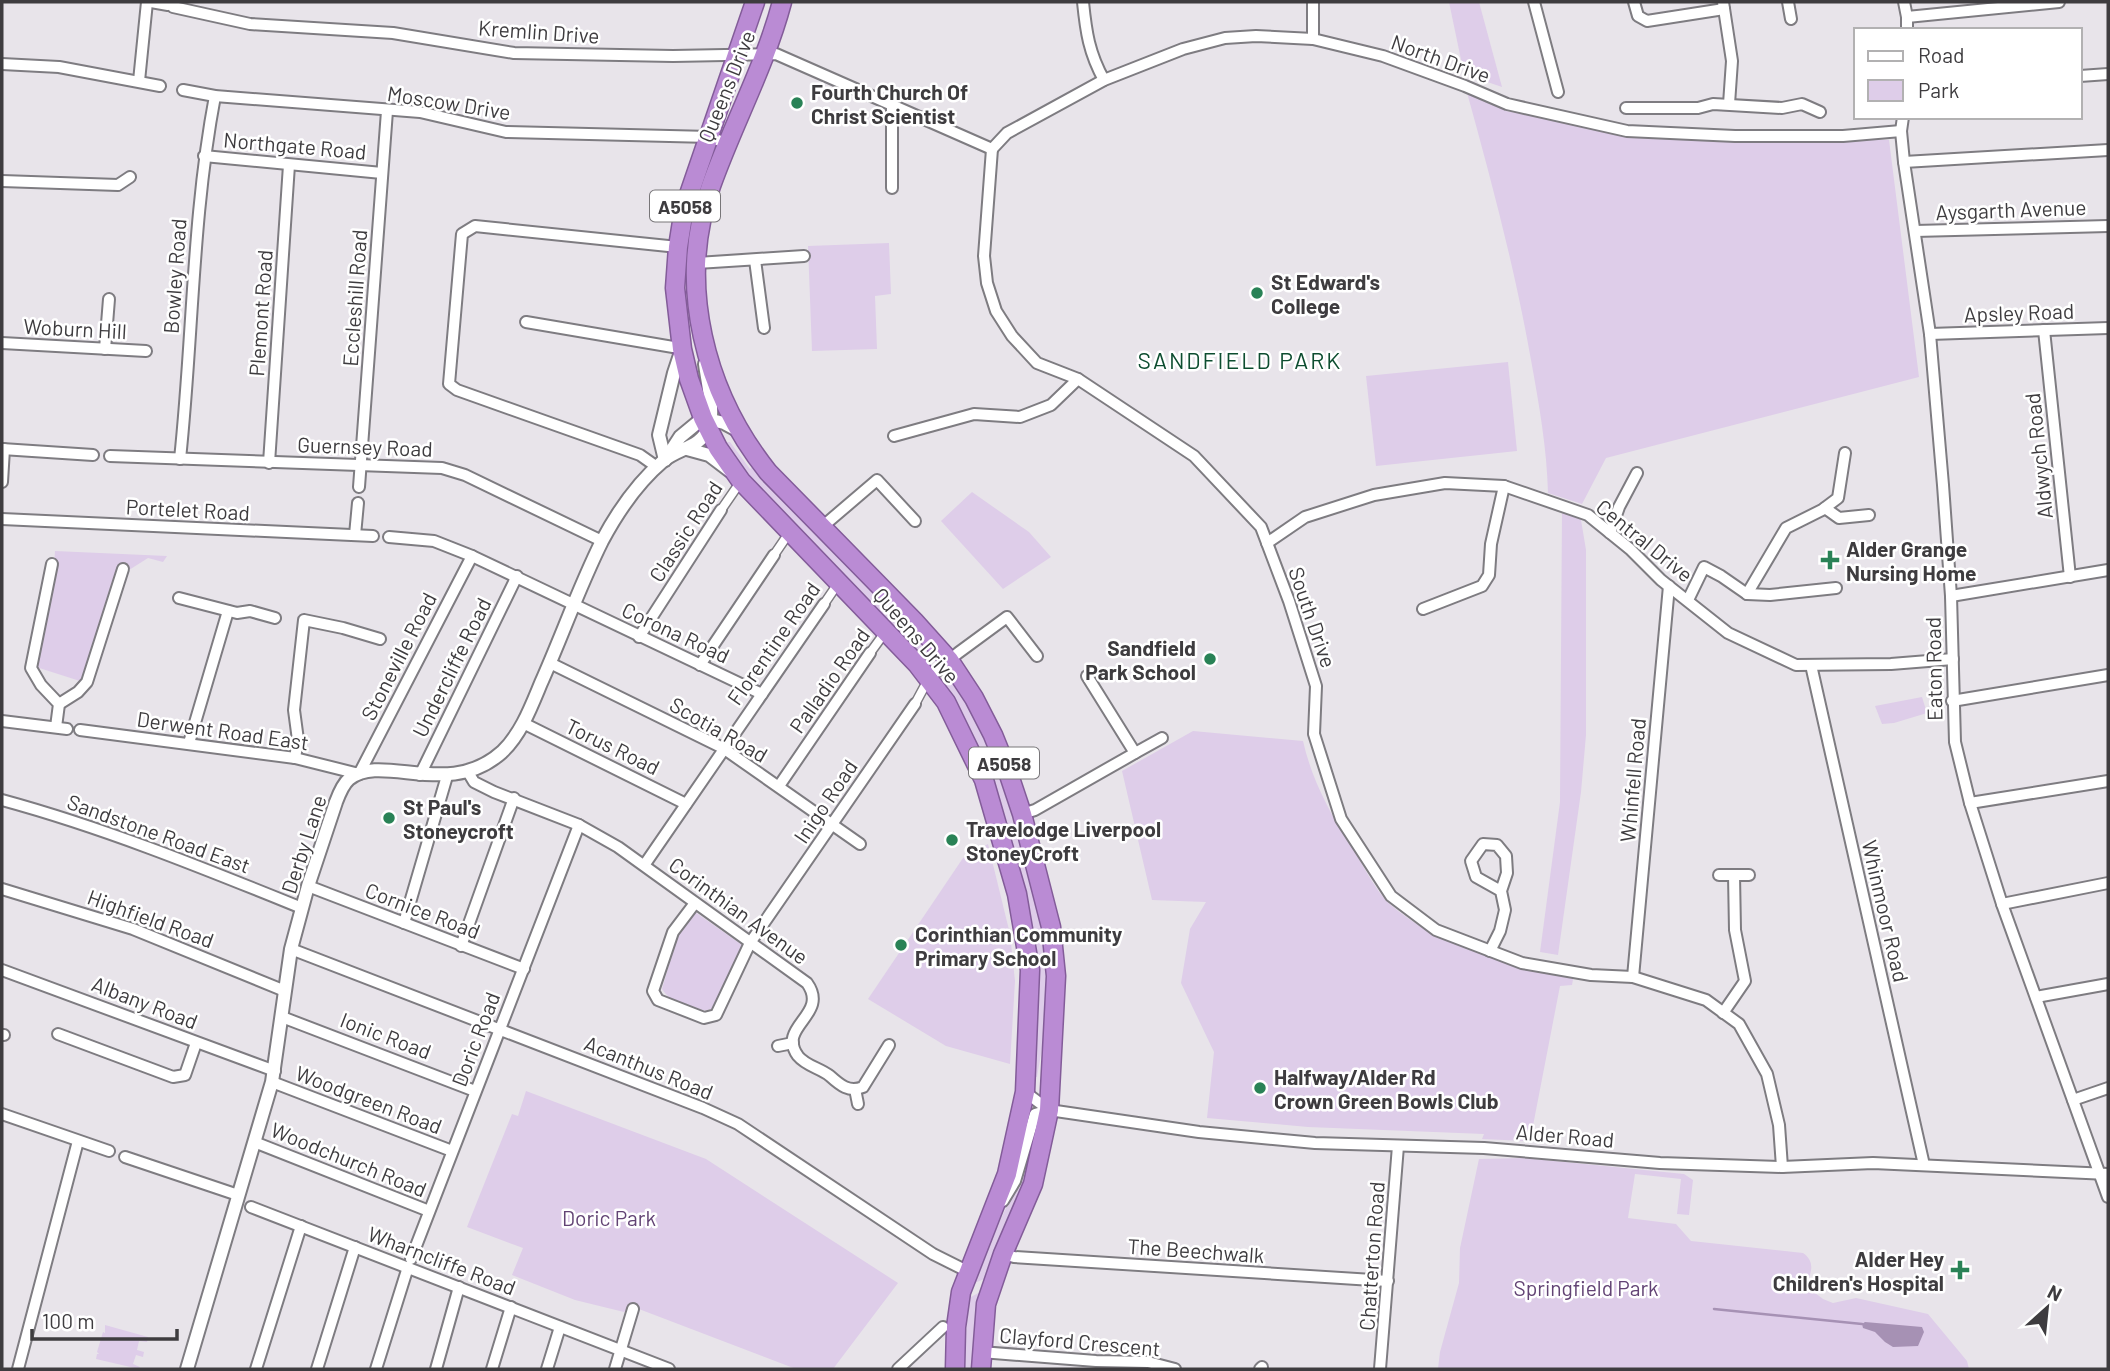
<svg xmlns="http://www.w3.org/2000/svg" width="2110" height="1371" viewBox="0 0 2110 1371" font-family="Barlow,sans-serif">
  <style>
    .green { fill: #decde9 }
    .water { fill: #a691b4 }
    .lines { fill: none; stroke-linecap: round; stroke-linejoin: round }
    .stream { stroke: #a691b4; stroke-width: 2.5 }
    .pedestrian-casing { stroke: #7e7c81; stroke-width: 11 }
    .minor-casing { stroke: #7e7c81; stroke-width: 14 }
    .tertiary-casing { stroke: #7e7c81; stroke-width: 16 }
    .trunk-casing { stroke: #835c99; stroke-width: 21 }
    .pedestrian { stroke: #fff; stroke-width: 8 }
    .minor { stroke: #fff; stroke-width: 10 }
    .tertiary { stroke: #fff; stroke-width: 12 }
    .trunk { stroke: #ba8bd4; stroke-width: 18 }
    .poi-dot { fill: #298256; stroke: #fff; stroke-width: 2.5 }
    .labels { text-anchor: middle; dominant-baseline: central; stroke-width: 5; stroke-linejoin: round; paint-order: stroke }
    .shield { fill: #fff; stroke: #787679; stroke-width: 2 }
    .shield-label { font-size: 19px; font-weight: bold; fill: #3e3c3f }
    .street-label { font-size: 21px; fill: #3e3c3f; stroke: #fff }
    .poi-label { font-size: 21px; font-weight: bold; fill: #3e3c3f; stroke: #fff; text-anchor: start }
    .park-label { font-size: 21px; fill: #624374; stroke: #fff }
    .neighbourhood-label { font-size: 23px; letter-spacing: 2px; fill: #0d4d30; stroke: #fff }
  </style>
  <rect width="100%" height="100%" fill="#e8e4ea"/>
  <!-- green -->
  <g class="green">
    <polygon points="1449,2 1479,2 1502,87 1464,74"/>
    <path d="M1466,89L1506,111L1632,134L1889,140L1919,377L1606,458L1582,504L1548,493C1547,449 1539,404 1531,360C1515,269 1491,179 1466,89Z"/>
    <polygon points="889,243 891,294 875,296 877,349 812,351 808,246"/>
    <polygon points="1508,362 1517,451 1376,466 1366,376"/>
    <polygon points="723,442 730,442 750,469 754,466 935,656 927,665 739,467"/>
    <polygon points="972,492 1029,532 1051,557 1003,589 941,521"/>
    <polygon points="1562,509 1580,514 1586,550 1586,735 1581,792 1558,955 1540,952 1560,802"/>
    <polygon points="55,551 167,556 163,562 148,558 129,570 122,582 83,682 33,666 54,567"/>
    <polygon points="953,676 984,729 1017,816 1049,957 1048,1014 1037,1077 1032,1077 1038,978 1033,929 1014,851 988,771 973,735 943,684"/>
    <polygon points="1922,697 1927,713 1894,723 1882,724 1875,706"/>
    <path d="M1193,731L1303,741C1311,777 1329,812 1349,843C1360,859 1377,894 1391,905C1443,950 1509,962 1574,974L1572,985L1560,986L1531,1136L1527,1141L1482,1139L1484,1134L1308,1127L1207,1118L1214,1052L1181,983L1190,929L1206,902L1152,900L1122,771Z"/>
    <polygon points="988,844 1010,934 1015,981 1010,1064 946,1046 868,999 963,858"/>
    <path d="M695,912L742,945L715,1008C694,1015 674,1006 662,989L678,934Z"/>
    <polygon points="526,1091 706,1159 898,1283 833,1369 796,1369 631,1306 624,1312 575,1300 512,1275 523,1248 467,1227 512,1114 518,1116"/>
    <path d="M1030,1150L1035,1151L1029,1173L987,1278L972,1284C990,1239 1014,1196 1030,1150Z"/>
    <path d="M1525,1158L1684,1174L1693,1180L1689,1215L1677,1214L1681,1179L1635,1174L1628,1218L1676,1224L1691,1241L1803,1253C1816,1262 1811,1273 1806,1286L1823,1299L1833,1303L1856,1298L1928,1314L1967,1361L1969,1369H1438L1440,1352L1459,1283L1460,1248L1479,1159Z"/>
    <polygon points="982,1291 976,1369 963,1369 969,1298"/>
    <polygon points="105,1325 148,1337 147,1342 139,1341 137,1350 144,1352 143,1357 136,1355 133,1364 140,1367 139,1369 96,1359 97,1354 99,1354 97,1352 103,1332 105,1333"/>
  </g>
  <!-- water -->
  <polygon class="water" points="1865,1322 1922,1327 1924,1332 1918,1346 1893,1347 1885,1342 1875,1332 1863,1328 1862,1324"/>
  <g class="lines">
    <!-- stream -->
    <polyline class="stream" points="1714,1309 1862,1324"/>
    <defs>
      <g id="pedestrian">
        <polyline points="721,510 741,481"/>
        <polyline points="774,555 789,533"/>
        <polyline points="824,604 839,582"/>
        <polyline points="870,653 886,631"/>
        <polyline points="915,704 929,678"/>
      </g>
      <g id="minor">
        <polyline points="151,2 168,5"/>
        <path d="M1083,2C1086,32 1089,53 1104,80"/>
        <polyline points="1534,2 1558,92"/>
        <polyline points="1634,2 1638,16 1647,21 1724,9"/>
        <polyline points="1723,2 1732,61 1729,104"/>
        <polyline points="1788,2 1791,19"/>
        <polyline points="1904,2 1907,17 1907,30"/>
        <polyline points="173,7 250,24 393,33 514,53 673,56 776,54 992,149"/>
        <polyline points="1907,17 2059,2"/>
        <polyline points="1313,39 1313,2"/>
        <polyline points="2,64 59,67 160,86"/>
        <polyline points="2080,76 2108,74"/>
        <polyline points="139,81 147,2"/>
        <polyline points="183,90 215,96 420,112 506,132 710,137 728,144"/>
        <polyline points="1626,108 1698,108 1713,104 1782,108 1802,104 1820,112"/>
        <polyline points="1903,117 1901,131 1904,162 1930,334 1943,485 1951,596 1955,742 1970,803 2002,904 2108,1197"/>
        <polyline points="992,149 984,256 987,283 996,311 1012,336 1037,363 1078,379 1194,456 1261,527 1289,601 1316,686 1314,734 1341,819 1391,896 1436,930 1522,963 1591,975 1633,977 1706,1000 1739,1024 1767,1074 1779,1125 1782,1167"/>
        <polyline points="992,149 1007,133 1104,80 1183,49 1225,38 1256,36 1313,39 1383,56 1465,86 1507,104 1627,131 1735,136 1843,136 1901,131"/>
        <polyline points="204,156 382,173"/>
        <polyline points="1904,162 2108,150"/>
        <polyline points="2,181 118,185 130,177"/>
        <polyline points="892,188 892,105"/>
        <polyline points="1915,231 2108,226"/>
        <polyline points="755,260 764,328"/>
        <polyline points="697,263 804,256"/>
        <polyline points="526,322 673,347 682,346"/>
        <polyline points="2044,330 2070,577"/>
        <polyline points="1930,334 2108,328"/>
        <polyline points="2,343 146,351"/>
        <polyline points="105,349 109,299"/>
        <polyline points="894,436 974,414 1020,417 1051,405 1078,379"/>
        <polyline points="2,449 93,455"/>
        <polyline points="110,456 442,468 465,475 602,541"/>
        <path d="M180,459C193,338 192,217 215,96"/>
        <polyline points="269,463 289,165"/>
        <polyline points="657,467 640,455 457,390 449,384 462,234 475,226 678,247"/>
        <polyline points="2,482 4,449"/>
        <polyline points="359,487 387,111"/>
        <polyline points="1825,508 1839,518 1869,515"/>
        <polyline points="2,519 373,536"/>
        <polyline points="822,527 877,480 915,521"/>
        <polyline points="1610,533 1619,507 1637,473"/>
        <polyline points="355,535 358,503"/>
        <polyline points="389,537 434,541 472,556 762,694"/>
        <polyline points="1267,543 1305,517 1374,495 1445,483 1504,486 1588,515 1630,549 1661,580 1728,633 1796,665 1891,664 1953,659"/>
        <polyline points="52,564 31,668 41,685 59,704 56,727"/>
        <polyline points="1747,594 1770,595 1836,588"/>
        <polyline points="1951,596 2108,570"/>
        <polyline points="179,598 237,613 250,611 275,618"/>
        <polyline points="1688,600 1704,567 1721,576 1747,594 1786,528 1822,510 1838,498 1845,453"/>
        <polyline points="1423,609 1482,586 1489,575 1491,544 1504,486"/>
        <polyline points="639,637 721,510"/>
        <polyline points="550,663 723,748 860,844"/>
        <polyline points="700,665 774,555"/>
        <polyline points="1811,665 1924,1165"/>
        <polyline points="929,678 958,653 1007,617 1037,656"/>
        <polyline points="1952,701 2108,675"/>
        <polyline points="59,704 78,692 87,682 123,569"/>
        <polyline points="2,721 67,729"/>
        <polyline points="523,723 686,804"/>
        <polyline points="80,730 295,758 359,774 472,556"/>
        <polyline points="189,743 228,611"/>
        <polyline points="1135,753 1162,738"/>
        <polyline points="295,758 298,740 294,710 304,620 343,628 380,639"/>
        <path d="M468,772L474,782L494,792L579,825L618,847L807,983C830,1015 776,1026 798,1056C806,1066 820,1068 830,1076C840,1085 849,1093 863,1087L889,1045"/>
        <polyline points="420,775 517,576"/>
        <polyline points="779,786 870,653"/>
        <path d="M2,800C105,828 203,868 302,908"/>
        <polyline points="1970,803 2108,781"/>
        <polyline points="1022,814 1035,810 1135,753 1087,676"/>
        <polyline points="645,864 824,604"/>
        <polyline points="1719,875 1749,875"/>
        <polyline points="308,886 524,969"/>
        <polyline points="2,889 133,929 285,991"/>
        <polyline points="695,903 673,932 653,991 658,1000 704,1018 716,1015 750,943 915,704"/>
        <polyline points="2002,904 2108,883"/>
        <polyline points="404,923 447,776"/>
        <polyline points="461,946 514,798"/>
        <polyline points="291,949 703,1108 738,1124 933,1254 967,1271"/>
        <polyline points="1490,951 1500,931 1505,910 1501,891 1507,873 1506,856 1497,845 1483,844 1471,861 1476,877 1501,891"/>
        <polyline points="2,970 275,1071"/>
        <polyline points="1633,977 1669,586"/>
        <polyline points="2036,997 2108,984"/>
        <polyline points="1723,1013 1745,981 1735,930 1734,875"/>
        <polyline points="282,1017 475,1091"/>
        <polyline points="58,1034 173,1077 185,1075 196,1043"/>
        <polyline points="2,1035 4,1035"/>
        <polyline points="778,1046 793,1043"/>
        <polyline points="272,1082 452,1151"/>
        <polyline points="855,1089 858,1104"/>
        <polyline points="1025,1092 1049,1110 1199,1132 1315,1143 1484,1148 1660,1163 1782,1167 1873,1163 2108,1174"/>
        <polyline points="2073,1100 2108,1088"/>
        <polyline points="2,1114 109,1151"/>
        <polyline points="254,1142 429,1211"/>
        <polyline points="125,1157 238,1195"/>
        <polyline points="1003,1201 1015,1181 1035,1114 1049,1110"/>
        <polyline points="251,1207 669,1369"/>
        <polyline points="1003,1254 1014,1257 1388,1281"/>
        <polyline points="411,1259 579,825"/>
        <polyline points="981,1352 1096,1361 1148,1362 1175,1369"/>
        <polyline points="18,1369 78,1141"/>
        <polyline points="256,1369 301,1226"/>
        <polyline points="317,1369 355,1247"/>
        <polyline points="376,1369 408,1267"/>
        <polyline points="436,1369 459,1287"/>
        <polyline points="492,1369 511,1307"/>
        <polyline points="547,1369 560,1327"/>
        <polyline points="615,1369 633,1309"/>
        <polyline points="898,1369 943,1327"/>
        <polyline points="1260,1369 1262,1367"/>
        <polyline points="1380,1369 1398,1146"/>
      </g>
      <g id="tertiary">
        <polyline points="687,449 709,455 730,471"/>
        <polyline points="667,457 680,437 703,418 724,423 737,430"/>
        <polyline points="665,460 659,435 674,373 681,352"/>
        <path d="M187,1369L272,1082L291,949L308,886L336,802C339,794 343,784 349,779C382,752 449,800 502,752C521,734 531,707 541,683C562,636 579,587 602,541C618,511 637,483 663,461C678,448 701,448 709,427C715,412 707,381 705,364"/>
      </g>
      <g id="trunk">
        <polyline points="755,2 684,209 678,247 675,288 682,349 689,379 703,418 718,448 741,481 917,664 946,702 984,780 1017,894 1030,970 1025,1092 1007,1174 961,1292 956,1327 955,1369"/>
        <path d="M782,2C765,66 733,124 711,186C676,284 705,393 768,472L914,621L949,660L974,698L993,735L1008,772L1022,814L1051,927L1056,976L1049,1110L1033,1184L1003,1254L986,1304L981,1369"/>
      </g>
    </defs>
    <!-- pedestrian casing -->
    <use href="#pedestrian" class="pedestrian-casing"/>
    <!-- minor casing -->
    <use href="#minor" class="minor-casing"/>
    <!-- tertiary casing -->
    <use href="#tertiary" class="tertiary-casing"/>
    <!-- trunk casing -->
    <use href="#trunk" class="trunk-casing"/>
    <!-- pedestrian -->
    <use href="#pedestrian" class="pedestrian"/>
    <!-- minor -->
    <use href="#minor" class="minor"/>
    <!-- tertiary -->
    <use href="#tertiary" class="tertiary"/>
    <!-- trunk -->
    <use href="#trunk" class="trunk"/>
  </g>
  <!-- markers -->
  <g class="poi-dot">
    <circle cx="797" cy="103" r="7"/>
    <circle cx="1257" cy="293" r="7"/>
    <path d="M1826.5 549.5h7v7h7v7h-7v7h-7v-7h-7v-7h7z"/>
    <circle cx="1210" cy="659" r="7"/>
    <circle cx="389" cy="818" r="7"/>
    <circle cx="952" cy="840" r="7"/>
    <circle cx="901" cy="945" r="7"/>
    <circle cx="1260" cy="1088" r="7"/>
    <path d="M1956.5 1259.5h7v7h7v7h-7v7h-7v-7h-7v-7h7z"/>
  </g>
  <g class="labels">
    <!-- shield labels -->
    <g class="shield">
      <rect x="650" y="190.5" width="70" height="31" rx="5"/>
      <rect x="969" y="747.5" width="70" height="31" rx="5"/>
    </g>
    <g class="shield-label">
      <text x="685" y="206">A5058</text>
      <text x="1004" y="763">A5058</text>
    </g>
    <!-- street labels -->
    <g class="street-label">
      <text transform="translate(539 31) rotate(4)">Kremlin Drive</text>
      <text transform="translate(1441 58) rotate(20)">North Drive</text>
      <text transform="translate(726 86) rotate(-68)">Queens Drive</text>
      <text transform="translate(449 102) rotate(9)">Moscow Drive</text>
      <text transform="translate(295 145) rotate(5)">Northgate Road</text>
      <text transform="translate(2011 209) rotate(-2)">Aysgarth Avenue</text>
      <text transform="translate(174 276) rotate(-86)">Bowley Road</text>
      <text transform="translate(354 298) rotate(-86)">Eccleshill Road</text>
      <text transform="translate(2019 312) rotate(-2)">Apsley Road</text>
      <text transform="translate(260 313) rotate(-86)">Plemont Road</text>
      <text transform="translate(75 328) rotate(3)">Woburn Hill</text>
      <text transform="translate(365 446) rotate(2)">Guernsey Road</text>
      <text transform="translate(2038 456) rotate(-96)">Aldwych Road</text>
      <text transform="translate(188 509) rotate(3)">Portelet Road</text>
      <text transform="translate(685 531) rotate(-57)">Classic Road</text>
      <text transform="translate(1645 540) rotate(39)">Central Drive</text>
      <text transform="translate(1313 617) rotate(71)">South Drive</text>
      <text transform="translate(676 632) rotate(25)">Corona Road</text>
      <text transform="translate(917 635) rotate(49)">Queens Drive</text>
      <text transform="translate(773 643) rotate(-55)">Florentine Road</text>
      <text transform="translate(398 656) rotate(-63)">Stoneville Road</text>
      <text transform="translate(451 667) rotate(-64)">Undercliffe Road</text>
      <text transform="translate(1933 669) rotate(-91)">Eaton Road</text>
      <text transform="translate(829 680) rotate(-55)">Palladio Road</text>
      <text transform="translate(719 729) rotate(30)">Scotia Road</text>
      <text transform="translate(223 730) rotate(8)">Derwent Road East</text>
      <text transform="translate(613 746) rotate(26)">Torus Road</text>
      <text transform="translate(1632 780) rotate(-85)">Whinfell Road</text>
      <text transform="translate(825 801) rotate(-56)">Inigo Road</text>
      <text transform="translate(159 833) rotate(20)">Sandstone Road East</text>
      <text transform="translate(303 844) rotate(-72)">Derby Lane</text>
      <text transform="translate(423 910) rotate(21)">Cornice Road</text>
      <text transform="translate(739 910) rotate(36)">Corinthian Avenue</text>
      <text transform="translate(1886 911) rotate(77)">Whinmoor Road</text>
      <text transform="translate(151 918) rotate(20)">Highfield Road</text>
      <text transform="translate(145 1002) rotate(21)">Albany Road</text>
      <text transform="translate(386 1035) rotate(21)">Ionic Road</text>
      <text transform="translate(475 1039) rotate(-69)">Doric Road</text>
      <text transform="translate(649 1067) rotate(22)">Acanthus Road</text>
      <text transform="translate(369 1099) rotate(21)">Woodgreen Road</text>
      <text transform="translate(1565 1135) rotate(5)">Alder Road</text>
      <text transform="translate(349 1159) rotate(22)">Woodchurch Road</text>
      <text transform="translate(1196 1250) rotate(4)">The Beechwalk</text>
      <text transform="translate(1371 1256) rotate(-86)">Chatterton Road</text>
      <text transform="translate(442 1260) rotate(21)">Wharncliffe Road</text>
      <text transform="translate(1080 1341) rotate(5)">Clayford Crescent</text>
    </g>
    <!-- poi labels -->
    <g class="poi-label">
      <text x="811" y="91">Fourth Church Of<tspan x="811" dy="24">Christ Scientist</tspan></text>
      <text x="1271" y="281">St Edward's<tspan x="1271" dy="24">College</tspan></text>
      <text x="1846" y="548">Alder Grange<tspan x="1846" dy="24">Nursing Home</tspan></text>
      <text x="1196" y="647" text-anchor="end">Sandfield<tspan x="1196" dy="24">Park School</tspan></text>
      <text x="403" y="806">St Paul's<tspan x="403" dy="24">Stoneycroft</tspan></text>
      <text x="966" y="828">Travelodge Liverpool<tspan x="966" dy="24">StoneyCroft</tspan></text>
      <text x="915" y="933">Corinthian Community<tspan x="915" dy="24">Primary School</tspan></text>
      <text x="1274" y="1076">Halfway/Alder Rd<tspan x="1274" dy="24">Crown Green Bowls Club</tspan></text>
      <text x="1944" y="1258" text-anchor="end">Alder Hey<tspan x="1944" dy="24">Children's Hospital</tspan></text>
    </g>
    <!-- park labels -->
    <g class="park-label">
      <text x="609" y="1217">Doric Park</text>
      <text x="1586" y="1287">Springfield Park</text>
    </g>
    <!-- neighbourhood labels -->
    <g class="neighbourhood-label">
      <text x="1240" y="360">SANDFIELD PARK</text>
    </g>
  </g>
  <!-- border -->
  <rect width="2110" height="1371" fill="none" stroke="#3e3c3f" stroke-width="7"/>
  <!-- legend -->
  <rect x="1854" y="28" width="228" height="91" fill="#ffffff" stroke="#b2b1b2" stroke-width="2"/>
  <rect x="1868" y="51" width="35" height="10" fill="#ffffff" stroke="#b2b1b2" stroke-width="2"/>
  <text x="1918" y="63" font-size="21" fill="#3e3c3f">Road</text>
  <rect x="1868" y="80" width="35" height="21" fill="#decde9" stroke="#b2b1b2" stroke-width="2"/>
  <text x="1918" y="98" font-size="21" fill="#3e3c3f">Park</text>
  <!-- north arrow -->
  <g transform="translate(2047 1308) rotate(27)" stroke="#ffffff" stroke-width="5" paint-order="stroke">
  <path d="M0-5L12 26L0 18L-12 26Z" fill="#3e3c3f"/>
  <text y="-10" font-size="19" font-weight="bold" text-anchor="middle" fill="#3e3c3f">N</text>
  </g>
  <!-- scale -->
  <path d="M32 1329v10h145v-10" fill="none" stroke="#3e3c3f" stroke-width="3.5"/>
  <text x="42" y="1329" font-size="21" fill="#3e3c3f" stroke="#ffffff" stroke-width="5" paint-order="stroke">100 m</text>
</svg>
